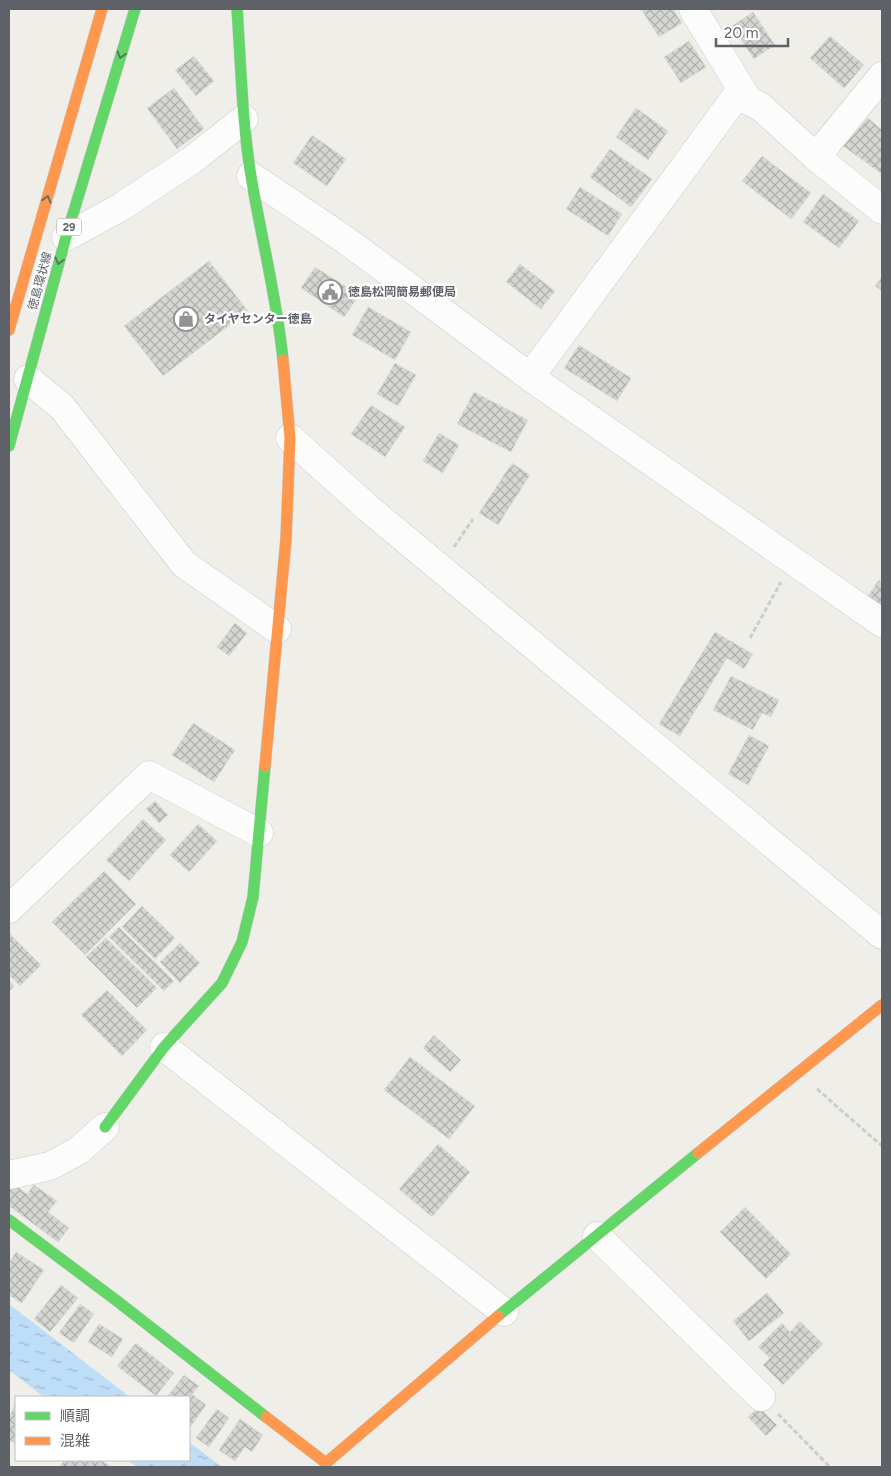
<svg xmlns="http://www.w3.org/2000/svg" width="891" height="1476" viewBox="0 0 891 1476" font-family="Figtree,'Noto Sans JP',sans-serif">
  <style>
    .water { fill: url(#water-ripples) }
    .building { fill: url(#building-cross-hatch); stroke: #deddd8 }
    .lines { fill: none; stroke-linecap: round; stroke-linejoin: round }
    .street-casing { stroke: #cccccb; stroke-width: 29 }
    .fast-casing { stroke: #cbcbca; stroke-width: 12 }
    .slow-casing { stroke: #cbcbca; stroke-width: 12 }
    .path { stroke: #cacfcb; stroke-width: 3; stroke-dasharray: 5 2.5; stroke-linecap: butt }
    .street { stroke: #fdfcfc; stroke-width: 28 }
    .fast { stroke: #63d668; stroke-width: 11 }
    .slow { stroke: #ff974d; stroke-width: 11 }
    .oneway { stroke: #5f7368 }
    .labels { text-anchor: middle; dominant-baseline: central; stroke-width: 4.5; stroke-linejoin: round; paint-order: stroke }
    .shield { fill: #fff; stroke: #8e9195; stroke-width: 1 }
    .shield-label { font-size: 11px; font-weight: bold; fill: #5e6268 }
    .street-label { font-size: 12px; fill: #5e6268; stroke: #fff }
    .poi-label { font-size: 12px; font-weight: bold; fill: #5e6268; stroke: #fff; text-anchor: start }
  </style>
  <defs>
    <pattern id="water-ripples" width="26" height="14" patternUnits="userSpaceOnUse" patternTransform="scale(1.25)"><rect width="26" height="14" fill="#bedef8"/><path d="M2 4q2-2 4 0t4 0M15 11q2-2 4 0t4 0" fill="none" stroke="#9eb7cd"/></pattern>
    <pattern id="building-cross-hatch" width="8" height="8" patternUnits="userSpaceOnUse" patternTransform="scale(1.25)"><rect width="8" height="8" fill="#d5d5d2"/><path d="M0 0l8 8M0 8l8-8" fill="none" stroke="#b0b0ae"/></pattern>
  </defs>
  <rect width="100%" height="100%" fill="#efeee9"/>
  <!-- water -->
  <g class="water">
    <polygon points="9,1304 130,1397 44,1397 9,1370"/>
    <polygon points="189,1442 222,1467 137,1467 127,1460 189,1460"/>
  </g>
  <!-- building -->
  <g class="building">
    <polygon points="641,9 673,9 682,23 659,37"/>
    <polygon points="753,12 775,45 754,59 732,26"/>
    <polygon points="830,36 864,65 844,88 810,58"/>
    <polygon points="689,41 706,67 681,83 664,57"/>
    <polygon points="194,56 214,81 196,96 175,70"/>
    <polygon points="174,88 204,129 177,149 147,108"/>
    <polygon points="636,108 668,131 648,160 616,137"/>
    <polygon points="868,118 882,130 882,174 843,146"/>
    <polygon points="312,135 346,159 327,186 293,163"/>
    <polygon points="610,149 652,179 631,207 590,177"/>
    <polygon points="762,156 811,193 791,219 742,181"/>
    <polygon points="580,187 622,214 608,236 566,209"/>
    <polygon points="823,194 859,221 839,248 803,222"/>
    <polygon points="209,261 248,311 163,376 124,326"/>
    <polygon points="520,264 555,291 541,309 506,282"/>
    <polygon points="315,267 359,295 344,317 301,288"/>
    <polygon points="882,277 882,291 875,286"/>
    <polygon points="368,307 411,332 395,360 352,335"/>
    <polygon points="579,345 631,378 617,401 564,368"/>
    <polygon points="395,363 416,375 398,406 377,394"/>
    <polygon points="474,392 528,420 511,452 457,424"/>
    <polygon points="371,405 405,427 385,457 351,434"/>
    <polygon points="439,433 459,445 443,473 423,461"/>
    <polygon points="512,463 530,475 498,525 479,513"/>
    <polygon points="879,580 882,583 882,612 865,600"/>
    <polygon points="235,623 247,633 229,656 217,647"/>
    <polygon points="715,632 753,654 744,669 727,658 680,736 659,724"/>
    <polygon points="731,676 779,700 771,717 762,713 753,730 713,710"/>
    <polygon points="193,723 235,750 214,782 172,755"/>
    <polygon points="749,735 769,746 748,785 728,774"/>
    <polygon points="155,801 168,815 159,823 146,809"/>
    <polygon points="143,819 166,840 129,881 106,860"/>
    <polygon points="198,824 217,841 189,872 170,855"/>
    <polygon points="104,871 136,904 85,955 52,922"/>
    <polygon points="142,906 175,938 155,959 122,927"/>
    <polygon points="119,927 174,981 164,991 109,937"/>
    <polygon points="9,933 41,965 20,986 9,975"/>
    <polygon points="106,938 157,988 137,1008 86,957"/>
    <polygon points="180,943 200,963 180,983 160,962"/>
    <polygon points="9,980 14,986 9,992"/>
    <polygon points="107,990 147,1030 122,1056 81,1015"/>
    <polygon points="434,1035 461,1060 450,1072 423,1048"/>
    <polygon points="410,1057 475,1106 449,1139 384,1090"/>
    <polygon points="438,1144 470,1172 432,1217 399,1189"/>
    <polygon points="12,1183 27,1194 34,1185 57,1201 48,1212 69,1228 58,1242 9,1206 9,1187"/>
    <polygon points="745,1207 791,1254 766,1279 720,1232"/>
    <polygon points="16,1252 44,1270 22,1303 9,1295 9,1263"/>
    <polygon points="61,1285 78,1298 50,1332 34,1319"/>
    <polygon points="767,1293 784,1313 749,1341 733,1321"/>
    <polygon points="80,1304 94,1314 74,1343 59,1333"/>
    <polygon points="800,1321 823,1344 783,1385 763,1365 770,1358 758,1347 782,1323 790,1332"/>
    <polygon points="99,1324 123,1339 112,1357 88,1342"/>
    <polygon points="136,1343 174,1373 156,1396 117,1366"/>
    <polygon points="184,1375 199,1386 192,1394 206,1405 191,1426 189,1425 189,1397 167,1397"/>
    <polygon points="16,1402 16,1444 9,1440 9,1418"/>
    <polygon points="759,1407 777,1425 766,1436 748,1417"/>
    <polygon points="217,1409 229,1418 209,1447 196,1438"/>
    <polygon points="240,1419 263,1435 252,1452 245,1447 235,1461 219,1450"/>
    <polygon points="64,1460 101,1460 110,1466 110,1467 60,1467"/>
  </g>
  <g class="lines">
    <defs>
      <g id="street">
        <polyline points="693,9 748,100"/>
        <polyline points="816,157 882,76"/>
        <polyline points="251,176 347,241 530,377 882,623"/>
        <polyline points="66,237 121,207 192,160 244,119"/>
        <polyline points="530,377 737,95 761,107 816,157 882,210"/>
        <polyline points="28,379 62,407 184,564 277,629"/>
        <polyline points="290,438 369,509 882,935"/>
        <polyline points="9,909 149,775 259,833"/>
        <polyline points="164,1047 504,1312"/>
        <polyline points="9,1175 50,1166 78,1151 105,1127"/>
        <polyline points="597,1236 761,1397"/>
      </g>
      <g id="fast">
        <path d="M237,9C241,65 242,121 251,176C261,237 277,298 283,360"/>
        <polyline points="9,446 66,237 135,9"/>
        <polyline points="105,1127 164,1047 222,983 242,942 253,897 265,766"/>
        <polyline points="9,1220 117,1301 266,1417"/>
        <polyline points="498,1316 698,1153"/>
      </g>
      <g id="slow">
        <polyline points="9,330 102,9"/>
        <polyline points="265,766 286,539 290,438 283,360"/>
        <polyline points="698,1153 882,1005"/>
        <polyline points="266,1417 326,1463 498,1316"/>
      </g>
    </defs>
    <!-- street casing -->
    <use href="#street" class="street-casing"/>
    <!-- fast casing -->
    <use href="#fast" class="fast-casing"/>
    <!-- slow casing -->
    <use href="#slow" class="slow-casing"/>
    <!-- path -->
    <g class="path">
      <polyline points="454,547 473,519"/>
      <polyline points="750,638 781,582"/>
      <polyline points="817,1089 882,1146"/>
      <polyline points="778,1414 830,1467"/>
    </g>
    <!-- street -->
    <use href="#street" class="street"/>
    <!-- fast -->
    <use href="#fast" class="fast"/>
    <!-- slow -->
    <use href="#slow" class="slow"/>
  </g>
  <!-- one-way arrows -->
  <defs><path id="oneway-chevron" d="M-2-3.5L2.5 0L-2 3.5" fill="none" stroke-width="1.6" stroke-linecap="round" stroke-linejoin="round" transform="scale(1.25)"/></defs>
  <g class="oneway">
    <use href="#oneway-chevron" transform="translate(121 55) rotate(107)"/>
    <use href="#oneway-chevron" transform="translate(47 199) rotate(-74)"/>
    <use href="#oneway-chevron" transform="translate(59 261) rotate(105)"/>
  </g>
  <!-- icons -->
  <defs>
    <symbol id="civic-ring" viewBox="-11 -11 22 22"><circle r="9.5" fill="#fff" stroke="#919395" stroke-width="1.5"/><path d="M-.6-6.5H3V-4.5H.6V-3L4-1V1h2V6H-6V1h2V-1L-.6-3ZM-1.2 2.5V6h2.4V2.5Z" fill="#919395"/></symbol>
    <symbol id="shop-ring" viewBox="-11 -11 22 22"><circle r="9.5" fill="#fff" stroke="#919395" stroke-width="1.5"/><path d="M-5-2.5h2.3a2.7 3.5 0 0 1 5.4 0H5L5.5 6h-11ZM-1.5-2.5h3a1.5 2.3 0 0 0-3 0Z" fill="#919395"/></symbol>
  </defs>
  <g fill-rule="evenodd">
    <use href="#civic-ring" x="316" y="278" width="28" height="28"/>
    <use href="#shop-ring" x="172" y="305" width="28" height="28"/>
  </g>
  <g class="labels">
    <!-- shield labels -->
    <rect class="shield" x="56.5" y="218.5" width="25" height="17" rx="4"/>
    <g class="shield-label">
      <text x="69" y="227">29</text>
    </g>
    <!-- street labels -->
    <g class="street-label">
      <text transform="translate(40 281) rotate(-75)">徳島環状線</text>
    </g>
    <!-- poi labels -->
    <g class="poi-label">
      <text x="348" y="292">徳島松岡簡易郵便局</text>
      <text x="204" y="319">タイヤセンター徳島</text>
    </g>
  </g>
  <!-- border -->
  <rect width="891" height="1476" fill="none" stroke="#5e6268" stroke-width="20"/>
  <!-- legend -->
  <rect x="15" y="1396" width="175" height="65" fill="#ffffff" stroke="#bfc0c3"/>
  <rect x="25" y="1412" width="25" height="8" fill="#63d668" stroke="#bfc0c3"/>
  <text x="60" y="1421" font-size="15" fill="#5e6268">順調</text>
  <rect x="25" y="1437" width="25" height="8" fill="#ff974d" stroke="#bfc0c3"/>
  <text x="60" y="1446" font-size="15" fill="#5e6268">混雑</text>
  <!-- scale -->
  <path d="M716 38v8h72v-8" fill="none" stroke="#5e6268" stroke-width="2.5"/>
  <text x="724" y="38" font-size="15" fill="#5e6268" stroke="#ffffff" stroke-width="4" paint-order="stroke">20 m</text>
</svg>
